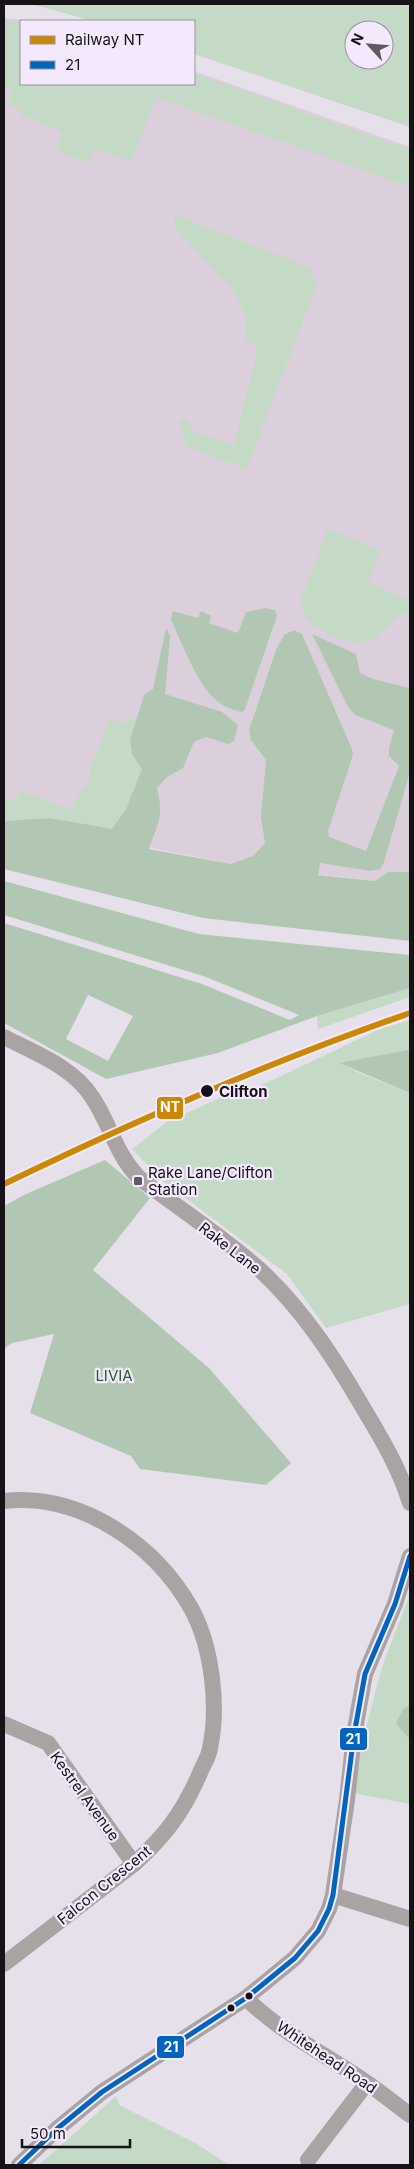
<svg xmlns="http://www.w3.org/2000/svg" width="414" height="2169" viewBox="0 0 414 2169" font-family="Inter,sans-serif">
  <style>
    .industrial { fill: #dccfdc }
    .green { fill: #c4d9c6; fill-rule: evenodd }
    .forest { fill: #b2c7b3; fill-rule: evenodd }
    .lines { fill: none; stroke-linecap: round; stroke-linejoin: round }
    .minor { stroke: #aaa3a3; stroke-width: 16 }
    .bus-1-casing { stroke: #f4e8fc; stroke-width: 9 }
    .bus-1 { stroke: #0065bd; stroke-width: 5 }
    .rail-1-casing { stroke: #f4e8fc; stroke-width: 10 }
    .rail-1 { stroke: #ca8805; stroke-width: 6 }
    .stop-dot { fill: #161218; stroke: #f4e8fc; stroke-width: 2 }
    .poi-dot { fill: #5f5a62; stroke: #f4e8fc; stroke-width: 2 }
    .labels { text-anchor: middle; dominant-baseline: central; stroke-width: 4.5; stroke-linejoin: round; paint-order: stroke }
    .stop-label { font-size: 15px; font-weight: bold; fill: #161218; stroke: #f4e8fc; text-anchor: start }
    .poi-label { font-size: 15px; fill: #161218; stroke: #f4e8fc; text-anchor: start }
    .street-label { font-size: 15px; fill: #161218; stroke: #f4e8fc }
    .park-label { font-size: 15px; fill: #225f24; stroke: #f4e8fc }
    .line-badge { stroke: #f4e8fc; stroke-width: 2 }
    .badge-label { font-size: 14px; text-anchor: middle; font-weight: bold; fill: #fff }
  </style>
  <rect width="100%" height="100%" fill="#e6e0ea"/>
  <!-- industrial -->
  <polygon class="industrial" points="4,18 31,21 21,21 21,84 194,84 194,71 410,147 410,872 388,872 375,881 231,864 4,818"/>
  <!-- green -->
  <g class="green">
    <path d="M31,4H410V127L194,54V21H93ZM354,30H384V60H354Z"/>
    <polygon points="4,21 21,21 21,84 194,84 194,73 410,150 410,187 156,97 132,161 95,149 90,163 56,151 63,132 20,115 21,110 8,105 12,91 4,88"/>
    <polygon points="174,217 181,217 308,267 317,284 247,469 186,447 179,421 188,420 193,432 234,445 258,347 246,340 246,316 231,288 174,227"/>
    <path d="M328,529L380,550L368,582L410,600V615L404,613C390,620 382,637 366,641C346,647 297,625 301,600Z"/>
    <path d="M110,718L122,723L137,718C130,741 128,748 142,769L126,809L112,829L50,818L4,821V797L15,802L20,791L72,810L81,790L86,787L90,778L89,774Z"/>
    <polygon points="410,988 410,997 318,1029 317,1016"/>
    <polygon points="410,1020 410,1050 340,1063 357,1072 410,1093 410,1304 326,1328 287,1274 163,1181 132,1149 167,1122 224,1096 262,1085 380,1029"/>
    <polygon points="410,1594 410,1804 353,1793 360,1752 379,1678 386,1656"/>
    <polygon points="116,2096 119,2105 197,2144 229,2165 39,2165"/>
  </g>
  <!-- forest -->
  <g class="forest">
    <path d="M265,608L275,610L277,616L245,709L242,712C233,710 224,707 217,701C198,686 181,642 171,619L173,611L198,618L201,611L211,616L209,623L238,633L246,612Z"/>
    <path d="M166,628L170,636L165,694L222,712L238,725L234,741L228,744L206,737L194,742L183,768L167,777L157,788C164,817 158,823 149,849L231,864L253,856L265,843L261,817L266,760L251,740L249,730L276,650L284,635L294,630L302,634L352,749L353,755L328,831L329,837L366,851L399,766L389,756V748L394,730L355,715L348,707L312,634L356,654L360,673L373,679L410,688V772L384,862L380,869L371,871L320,863L318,875L375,881L388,872H410V941L203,918L4,869V821L50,818L112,829L126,809L142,769L132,754L130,740L144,695L153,689Z"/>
    <path d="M4,881L199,934L410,955V988L317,1016L218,1053L106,1079L4,1023V923L202,984L290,1020L299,1015L206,977L4,915ZM88,995L133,1016L108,1061L66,1039Z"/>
    <polygon points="410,1050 410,1093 339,1063 408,1050"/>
    <polygon points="105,1160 150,1198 93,1270 209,1368 291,1463 266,1485 140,1469 131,1456 30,1413 54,1334 12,1343 4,1349 4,1206 26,1194"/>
    <polygon points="410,1706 410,1740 396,1723 404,1708"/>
  </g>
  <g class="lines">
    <!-- minor -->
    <g class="minor">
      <path d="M4,1037C35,1053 73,1067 92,1097C111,1125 114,1151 138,1177C178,1208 222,1236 259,1269C303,1309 336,1361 365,1411C383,1441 400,1470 410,1503"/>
      <path d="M4,1501C80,1493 154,1543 191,1608C212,1646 219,1706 210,1748C209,1757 203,1765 200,1773C183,1812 166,1835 134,1864L4,1964"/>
      <polyline points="4,1724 48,1743 134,1864"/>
      <polyline points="333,1895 410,1919"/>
      <path d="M246,1998C281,2033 327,2055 367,2083C382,2093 396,2105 410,2115"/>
      <polyline points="308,2160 367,2083"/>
      <polyline points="19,2165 58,2128 102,2092 246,1998 295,1958 318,1931 329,1909 333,1895 347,1800 354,1735 365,1674 395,1604 410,1556"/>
    </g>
    <defs>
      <polyline id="bus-1" points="19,2165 58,2128 102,2092 246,1998 295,1958 318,1931 329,1909 333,1895 354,1735 365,1674 395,1604 410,1556"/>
    </defs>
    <!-- bus-1 casing -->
    <use href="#bus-1" class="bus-1-casing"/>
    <!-- bus-1 -->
    <use href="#bus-1" class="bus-1"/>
    <defs>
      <path id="rail-1" d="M4,1184C137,1120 271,1061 410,1013"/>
    </defs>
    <!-- rail-1 casing -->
    <use href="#rail-1" class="rail-1-casing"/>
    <!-- rail-1 -->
    <use href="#rail-1" class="rail-1"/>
  </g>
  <!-- markers -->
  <g class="stop-dot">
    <circle cx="207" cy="1091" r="7"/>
    <circle cx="249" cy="1996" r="4.5"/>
    <circle cx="231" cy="2008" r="4.5"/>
  </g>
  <rect class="poi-dot" x="133" y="1176" width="10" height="10" rx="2.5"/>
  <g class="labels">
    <!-- stop labels -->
    <g class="stop-label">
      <text x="219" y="1091">Clifton</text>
    </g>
    <!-- poi labels -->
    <g class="poi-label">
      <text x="148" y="1172">Rake Lane/Clifton<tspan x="148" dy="17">Station</tspan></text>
    </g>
    <!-- street labels -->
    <g class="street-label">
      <text transform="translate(230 1248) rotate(38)">Rake Lane</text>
      <text transform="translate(85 1796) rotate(54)">Kestrel Avenue</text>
      <text transform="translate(104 1885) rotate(-39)">Falcon Crescent</text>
      <text transform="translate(327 2057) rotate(34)">Whitehead Road</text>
    </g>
    <!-- park labels -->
    <g class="park-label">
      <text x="114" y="1375">LIVIA</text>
    </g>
  </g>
  <g class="line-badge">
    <rect x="156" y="1096" width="28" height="24" rx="5" fill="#ca8805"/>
    <rect x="339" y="1727" width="29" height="24" rx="5" fill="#0065bd"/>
    <rect x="156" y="2035" width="29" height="24" rx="5" fill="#0065bd"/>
  </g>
  <g class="badge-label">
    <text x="170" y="1112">NT</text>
    <text x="353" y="1744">21</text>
    <text x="171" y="2052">21</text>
  </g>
  <!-- border -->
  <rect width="414" height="2169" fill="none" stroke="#161218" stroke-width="10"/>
  <!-- legend -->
  <rect x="20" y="20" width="175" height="65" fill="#f4e8fc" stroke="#9b92a1"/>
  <rect x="30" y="36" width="25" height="8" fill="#ca8805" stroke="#9b92a1"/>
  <text x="65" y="45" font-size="15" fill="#161218">Railway NT</text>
  <rect x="30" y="61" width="25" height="8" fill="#0065bd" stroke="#9b92a1"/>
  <text x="65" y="70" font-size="15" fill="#161218">21</text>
  <!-- north arrow -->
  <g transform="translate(369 45) rotate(296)"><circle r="24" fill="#f4e8fc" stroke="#9b92a1"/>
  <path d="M0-4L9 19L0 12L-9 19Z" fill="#5f5a62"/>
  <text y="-8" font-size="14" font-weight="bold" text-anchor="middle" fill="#161218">N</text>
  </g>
  <!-- scale -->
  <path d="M22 2139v8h108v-8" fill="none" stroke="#161218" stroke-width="2.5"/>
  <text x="30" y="2139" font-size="15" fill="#161218" stroke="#f4e8fc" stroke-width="4" paint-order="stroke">50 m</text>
</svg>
